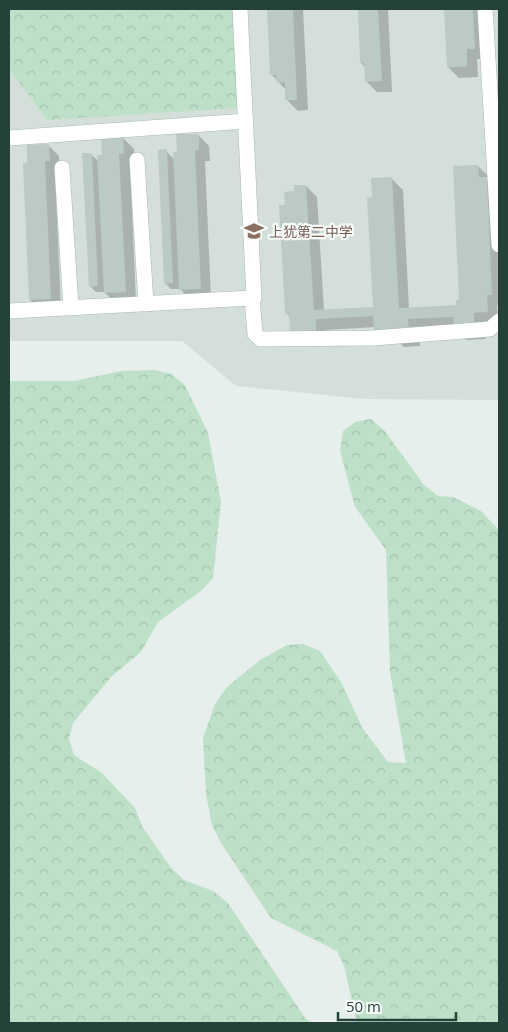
<svg xmlns="http://www.w3.org/2000/svg" width="508" height="1032" viewBox="0 0 508 1032" font-family="'Open Sans','Noto Sans SC',sans-serif">
  <style>
    .built { fill: #d4dfda }
    .forest { fill: url(#forest-crowns) }
    .shadow { fill: #0003 }
    .building { fill: #bbcac4 }
    .lines { fill: none; stroke-linecap: round; stroke-linejoin: round }
    .minor-casing { stroke: #a8b8b2; stroke-width: 16 }
    .tertiary-casing { stroke: #a8b8b2; stroke-width: 16 }
    .minor { stroke: #fff; stroke-width: 15 }
    .tertiary { stroke: #fff; stroke-width: 15 }
    .labels { text-anchor: middle; dominant-baseline: central; stroke-width: 4.5; stroke-linejoin: round; paint-order: stroke }
    .education-label { font-size: 14px; fill: #785e54; stroke: #f7fbf9; text-anchor: start }
  </style>
  <defs>
    <pattern id="forest-crowns" width="20" height="18" patternUnits="userSpaceOnUse" patternTransform="scale(1.25)"><rect width="20" height="18" fill="#bfe0c8"/><path d="M2 6a3 3 0 1 1 6 0M12 15a3 3 0 1 1 6 0" fill="none" stroke="#a4c1ad"/></pattern>
  </defs>
  <rect width="100%" height="100%" fill="#e6efeb"/>
  <!-- built -->
  <polygon class="built" points="233,9 499,9 499,400 364,399 236,386 182,341 9,341 9,69 47,120"/>
  <!-- forest -->
  <g class="forest">
    <polygon points="9,9 233,9 238,108 47,120 9,69"/>
    <polygon points="155,370 171,374 185,385 208,433 221,502 213,578 201,591 158,622 141,652 112,676 73,723 69,739 74,755 102,773 135,808 142,826 171,868 184,880 213,891 228,903 306,1019 312,1023 9,1023 9,381 74,381 121,371"/>
    <polygon points="371,419 384,430 424,485 438,496 453,497 481,511 499,530 499,1023 357,1023 344,966 337,951 271,918 221,843 212,825 206,794 203,738 215,704 227,687 260,660 287,645 303,644 320,651 341,682 363,729 388,762 406,763 390,672 386,550 355,507 340,451 343,431 355,422"/>
  </g>
  <!-- shadow -->
  <g class="shadow">
    <polygon points="268,9 303,9 308,110 298,111 287,100 286,90 271,74"/>
    <polygon points="359,9 388,9 392,92 377,92 366,81 365,67 361,63"/>
    <polygon points="445,9 482,9 485,59 477,59 478,77 459,78 448,67"/>
    <polygon points="198,135 209,146 210,161 205,161 211,299 191,300 180,289 171,289 165,283 166,151 174,159 179,153"/>
    <polygon points="123,138 134,149 135,164 130,164 136,302 116,303 104,292 96,292 90,286 91,154 99,162"/>
    <polygon points="48,145 59,156 60,172 55,172 61,310 41,311 30,300 29,164"/>
    <polygon points="478,166 489,177 499,228 499,305 497,305 498,322 484,323 485,339 466,340 455,329 419,329 420,346 404,347 399,342 375,327 326,330 327,344 286,313 286,206 295,193 306,186 317,197 324,311 374,308 374,198 392,179 403,190 409,309 458,306 460,301"/>
  </g>
  <!-- building -->
  <g class="building">
    <polygon points="267,9 293,9 297,100 285,100 285,82 277,83 276,75 270,75"/>
    <polygon points="358,9 378,9 382,81 365,82 364,63 360,63"/>
    <polygon points="444,9 473,9 475,49 467,49 467,66 447,68"/>
    <polygon points="176,134 199,134 199,150 195,151 201,289 179,290 173,152 177,152"/>
    <polygon points="123,137 124,154 119,154 126,292 104,293 97,155 102,155 101,138"/>
    <polygon points="49,144 50,161 45,161 51,299 29,300 23,163 27,163 27,145"/>
    <polygon points="167,149 173,283 164,284 158,150"/>
    <polygon points="82,153 92,153 98,286 89,287"/>
    <polygon points="478,165 479,177 487,177 492,295 487,295 488,312 474,313 474,329 454,329 453,317 408,319 409,336 374,333 373,316 316,319 316,333 290,335 289,313 285,313 279,205 285,205 284,192 294,191 294,185 306,185 314,310 373,307 367,198 372,197 371,178 392,177 399,308 456,305 456,300 459,300 453,166"/>
  </g>
  <g class="lines">
    <defs>
      <g id="minor">
        <polyline points="485,9 499,245"/>
        <polyline points="9,138 246,121"/>
        <polyline points="137,160 146,304"/>
        <polyline points="62,168 71,308"/>
        <polyline points="9,311 252,298 255,334 260,339 373,338 490,329 499,321"/>
      </g>
      <polyline id="tertiary" points="240,9 254,298 252,298"/>
    </defs>
    <!-- minor casing -->
    <use href="#minor" class="minor-casing"/>
    <!-- tertiary casing -->
    <use href="#tertiary" class="tertiary-casing"/>
    <!-- minor -->
    <use href="#minor" class="minor"/>
    <!-- tertiary -->
    <use href="#tertiary" class="tertiary"/>
  </g>
  <!-- icons -->
  <defs>
    <symbol id="school-bare" viewBox="-9 -9 18 18"><path d="M0-5L7-2L0 1L-7-2ZM-4 1L0 2.5L4 1V4Q0 6-4 4Z" fill="#8d6e63" stroke="#f7fbf9" stroke-width="2.5" paint-order="stroke"/></symbol>
  </defs>
  <g fill-rule="evenodd">
    <use href="#school-bare" x="240" y="217" width="28" height="28"/>
  </g>
  <g class="labels">
    <!-- education labels -->
    <g class="education-label">
      <text x="269" y="231">上犹第二中学</text>
    </g>
  </g>
  <!-- border -->
  <rect width="508" height="1032" fill="none" stroke="#24423a" stroke-width="20"/>
  <!-- scale -->
  <path d="M338 1012v8h118v-8" fill="none" stroke="#24423a" stroke-width="2.5"/>
  <text x="346" y="1012" font-size="15" fill="#24423a" stroke="#f7fbf9" stroke-width="4" paint-order="stroke">50 m</text>
</svg>
